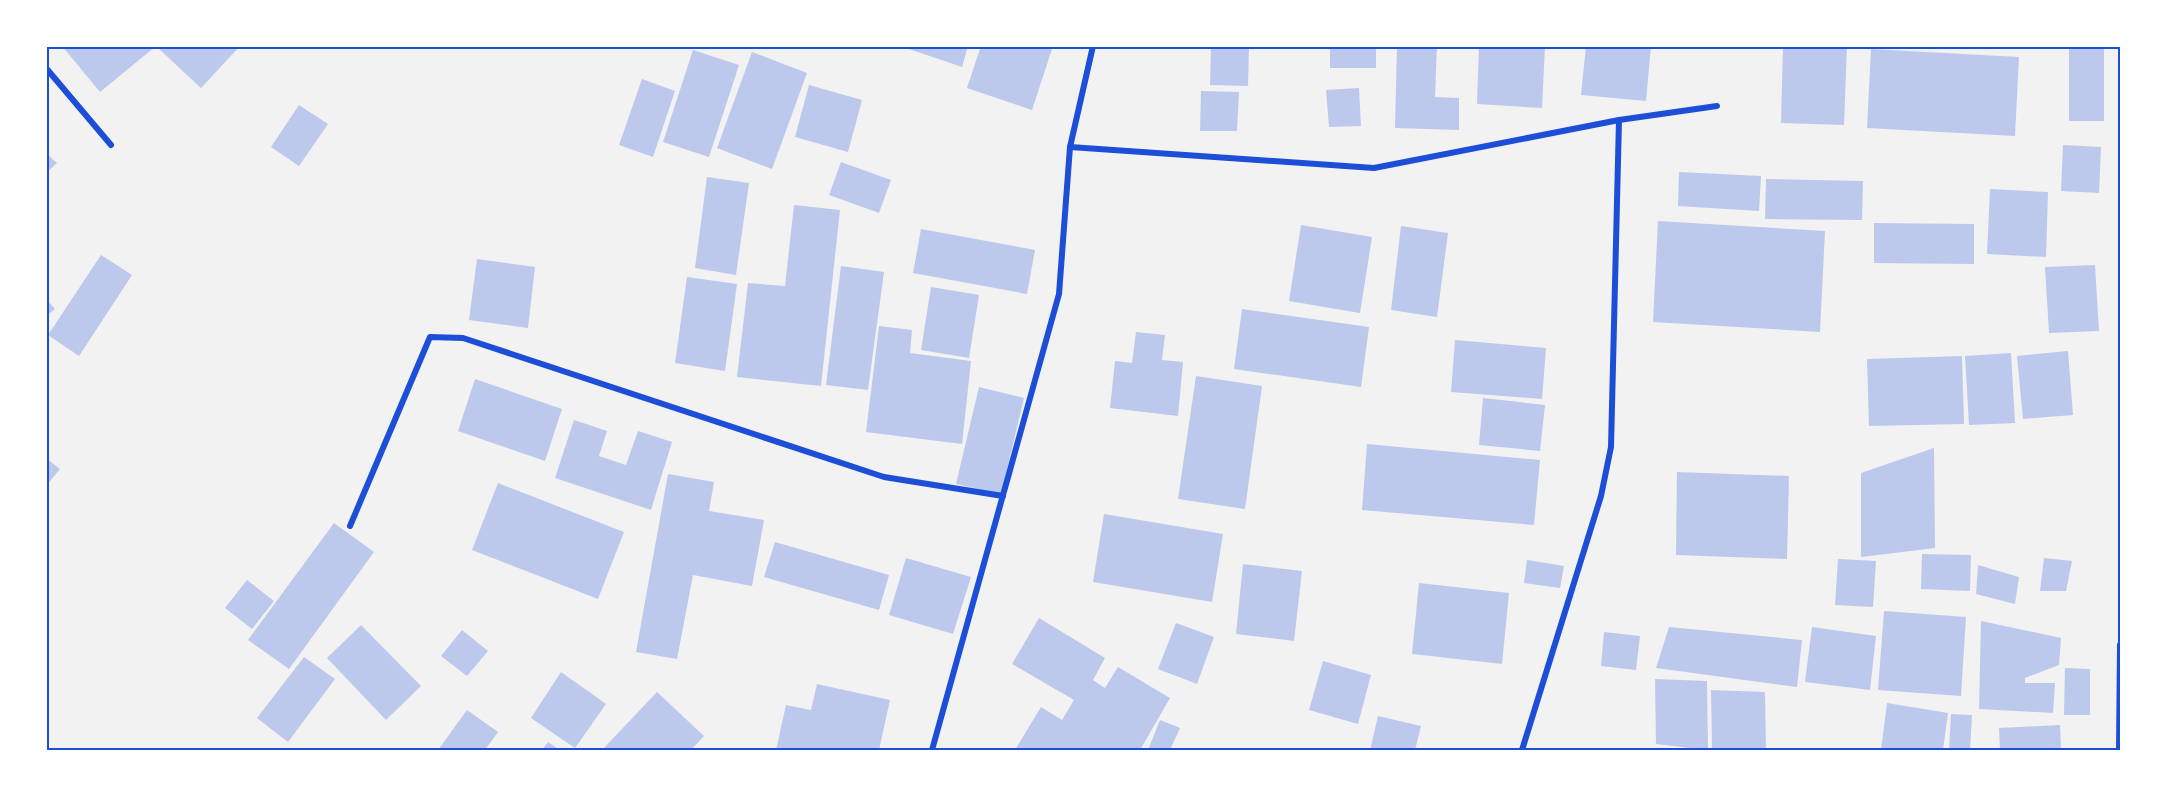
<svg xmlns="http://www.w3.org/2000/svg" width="2167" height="797" viewBox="0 0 2167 797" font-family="Poppins,sans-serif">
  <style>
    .building { fill: #bdc9ec }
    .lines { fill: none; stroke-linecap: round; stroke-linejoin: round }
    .minor { stroke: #1d4ed8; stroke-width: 6 }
    .neatline { fill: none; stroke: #1d4ed8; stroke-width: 2 }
  </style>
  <rect width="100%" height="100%" fill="#f2f2f2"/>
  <!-- building -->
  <g class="building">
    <polygon points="62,46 156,46 100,92"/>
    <polygon points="160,46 240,46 201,88 158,48"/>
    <polygon points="907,46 968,46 962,67 906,48"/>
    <polygon points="981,46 1053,46 1032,110 967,88"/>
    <polygon points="1211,46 1249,46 1248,86 1210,85"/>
    <rect x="1330" y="46" width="46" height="22"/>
    <polygon points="1397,46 1437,46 1435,97 1459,98 1459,130 1395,128"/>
    <polygon points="1479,46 1545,46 1542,108 1477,104"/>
    <polygon points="1586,46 1651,46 1646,101 1581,95"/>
    <polygon points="1783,46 1847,46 1844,125 1781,123"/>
    <rect x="2069" y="46" width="35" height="75"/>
    <polygon points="1871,49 2019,57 2015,136 1867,128"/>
    <polygon points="693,50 739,65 709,157 663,142"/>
    <polygon points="752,52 807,73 772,169 717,148"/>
    <polygon points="642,79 675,91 653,157 619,145"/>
    <polygon points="809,85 862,100 848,152 795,137"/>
    <polygon points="1359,88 1361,126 1329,127 1326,90"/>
    <polygon points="1201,91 1239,92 1237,131 1200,131"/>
    <polygon points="299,105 328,124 299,166 271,147"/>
    <polygon points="2063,145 2101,147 2099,193 2061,191"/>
    <polygon points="46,153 57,163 46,173"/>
    <polygon points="841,162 891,180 879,213 829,195"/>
    <polygon points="1679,172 1761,176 1759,211 1678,206"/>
    <polygon points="707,177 749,183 736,275 695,268"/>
    <polygon points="1766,179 1863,181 1862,220 1765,219"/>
    <polygon points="1990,189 2048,192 2046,257 1987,254"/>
    <polygon points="794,205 840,210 821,386 737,377 748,283 785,286"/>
    <polygon points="1658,221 1825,231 1820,332 1653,322"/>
    <polygon points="1874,223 1974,224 1974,264 1874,263"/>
    <polygon points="1301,225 1372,237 1360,313 1289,301"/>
    <polygon points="1401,226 1448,233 1437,317 1391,310"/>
    <polygon points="921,229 1035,250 1027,294 913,273"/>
    <polygon points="101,255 132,275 79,356 48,335"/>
    <polygon points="477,259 535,267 528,328 469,320"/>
    <polygon points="2095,265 2099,331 2049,333 2045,267"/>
    <polygon points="841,266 884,272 868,390 826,385"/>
    <polygon points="687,277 737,284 725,371 675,363"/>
    <polygon points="931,287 979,295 969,358 921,350"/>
    <polygon points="46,299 55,309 46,316"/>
    <polygon points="1242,309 1369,327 1361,387 1234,369"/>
    <polygon points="879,326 912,330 910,353 971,361 962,444 866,432"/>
    <polygon points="1136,332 1165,335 1162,360 1183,362 1178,416 1110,408 1115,361 1132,363"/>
    <polygon points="1455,340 1546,348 1542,399 1451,392"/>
    <polygon points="2068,351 2073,415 2023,419 2017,356"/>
    <polygon points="2011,353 2015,423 1969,425 1965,356"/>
    <polygon points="1962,356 1964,424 1869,426 1867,359"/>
    <polygon points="1196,376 1262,386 1245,509 1178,499"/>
    <polygon points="475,379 562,409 545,461 458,431"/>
    <polygon points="979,387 1024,398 1001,494 956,484"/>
    <polygon points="1483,398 1545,405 1540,451 1479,445"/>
    <polygon points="574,420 607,431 599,456 626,465 638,431 672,442 651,510 555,478"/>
    <polygon points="1367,444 1540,460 1534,525 1362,510"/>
    <polygon points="1934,448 1935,548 1861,557 1861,473"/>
    <polygon points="46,458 60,469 46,486"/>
    <polygon points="1677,472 1789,476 1787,559 1676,555"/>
    <polygon points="668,474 714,482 709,511 764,520 752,586 693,575 677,659 636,652"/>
    <polygon points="498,483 624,532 598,599 472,550"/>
    <polygon points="1104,514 1223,534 1212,602 1093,582"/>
    <polygon points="334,523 374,552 289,669 248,640"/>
    <polygon points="775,542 889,575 879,610 764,577"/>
    <polygon points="1922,554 1971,555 1970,591 1921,589"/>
    <polygon points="906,558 971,577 953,634 889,615"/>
    <polygon points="2044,558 2072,561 2066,591 2040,591"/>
    <polygon points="1838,559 1876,561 1873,607 1835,605"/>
    <polygon points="1527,560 1564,566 1560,588 1524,583"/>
    <polygon points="1243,564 1302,571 1294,641 1236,634"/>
    <polygon points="1978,565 2019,577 2015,604 1976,594"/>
    <polygon points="247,580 274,601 252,629 225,608"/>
    <polygon points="1419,583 1509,593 1502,664 1412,654"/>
    <polygon points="1884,611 1966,617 1961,696 1878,690"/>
    <polygon points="1039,618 1105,658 1093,680 1105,688 1118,667 1170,698 1140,750 1015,750 1041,707 1062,720 1074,700 1012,664"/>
    <polygon points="1981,621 2061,638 2059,665 2025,678 2025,683 2055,683 2053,713 1979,709"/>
    <polygon points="1176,623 1214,637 1197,684 1158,669"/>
    <polygon points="361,625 421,686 386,720 327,658"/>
    <polygon points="1669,627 1802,640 1797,687 1656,668"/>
    <polygon points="1812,627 1876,636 1870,690 1805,682"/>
    <polygon points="462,630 488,651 467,676 441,656"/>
    <polygon points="1604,632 1640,636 1636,670 1601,666"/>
    <polygon points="304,657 335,679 288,742 257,718"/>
    <polygon points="1323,661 1371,675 1358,724 1309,710"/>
    <polygon points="2065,668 2090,669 2090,715 2064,715"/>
    <polygon points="561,672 606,704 575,748 531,718"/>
    <polygon points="1655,679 1707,681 1708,750 1656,744"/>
    <polygon points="817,684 890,700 879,750 776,750 786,705 811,710"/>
    <polygon points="1711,690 1765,692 1766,750 1712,750"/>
    <polygon points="657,692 704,736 691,750 602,750"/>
    <polygon points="1887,703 1948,713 1943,750 1881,750"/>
    <polygon points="467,710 498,732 485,750 438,750"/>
    <polygon points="1951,714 1972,715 1970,750 1949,750"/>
    <polygon points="1378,716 1421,726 1415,750 1370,750"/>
    <polygon points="1160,720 1180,728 1170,750 1148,750"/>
    <polygon points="2060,725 2061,750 2000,750 1999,728"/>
    <polygon points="548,742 560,750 542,750"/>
  </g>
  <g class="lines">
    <!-- minor -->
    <g class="minor">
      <polyline points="46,68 111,145"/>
      <polyline points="1070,147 1374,168 1619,120 1717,106"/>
      <polyline points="350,526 430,337 463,338 884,477 1003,496"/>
      <polyline points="932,750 1059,294 1070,147 1093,46"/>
      <polyline points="1522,750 1601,496 1611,447 1619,120"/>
      <polyline points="2119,750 2120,645"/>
    </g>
  </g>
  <!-- border -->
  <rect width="2167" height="797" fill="none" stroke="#ffffff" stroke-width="96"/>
  <rect x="48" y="48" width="2071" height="701" class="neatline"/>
</svg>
